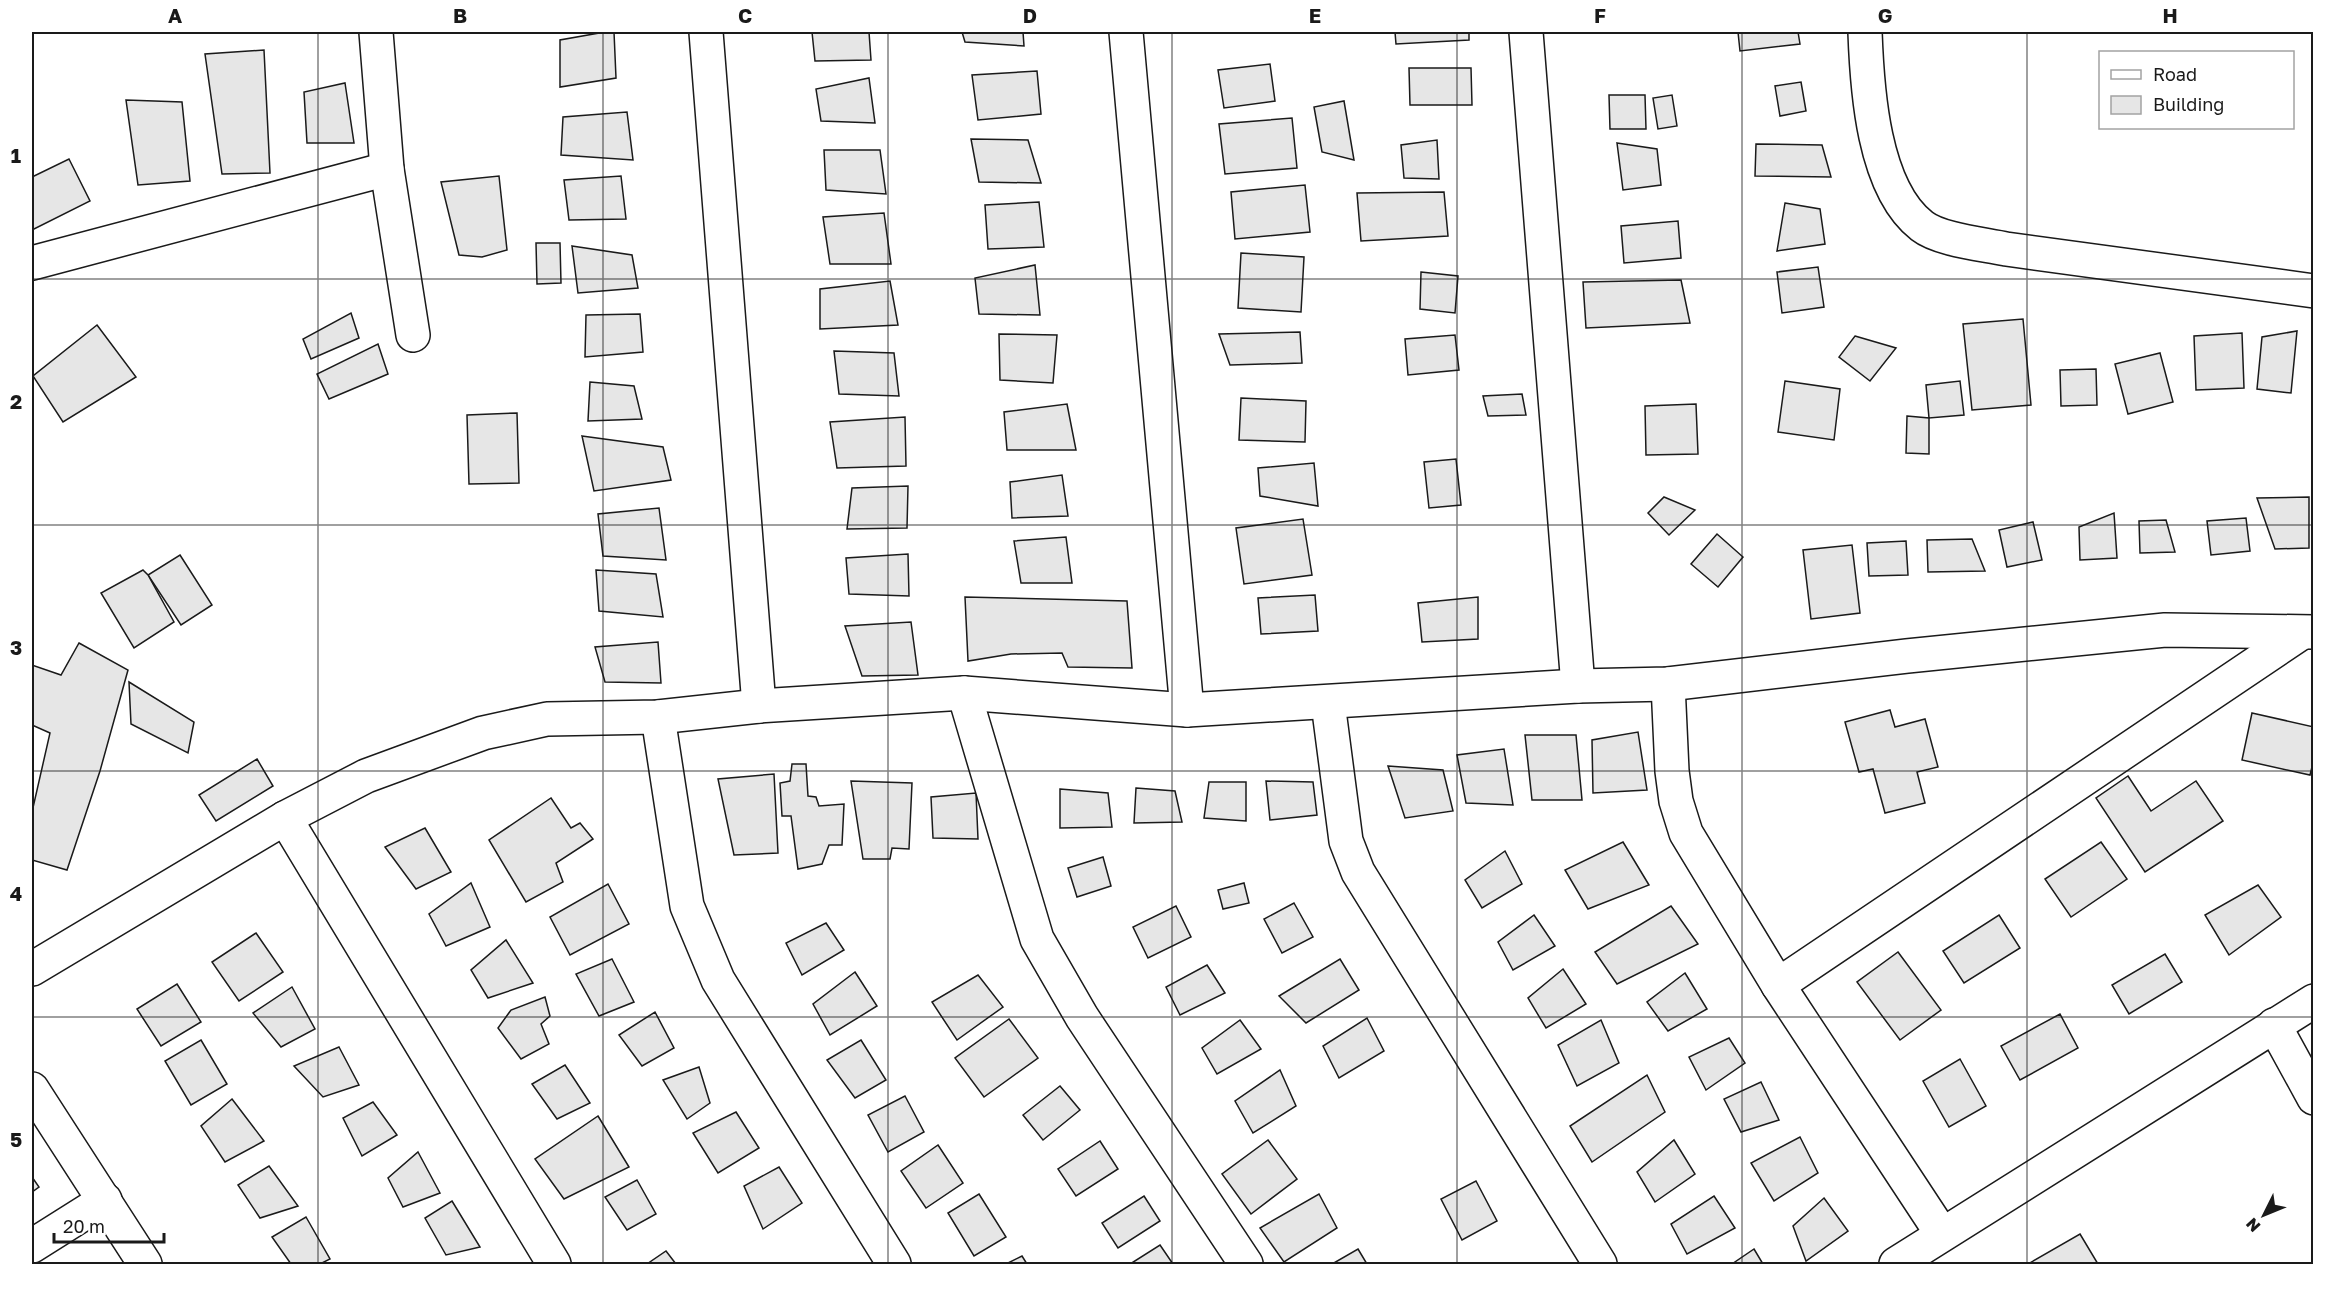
<svg xmlns="http://www.w3.org/2000/svg" width="2345" height="1296" viewBox="0 0 2345 1296" font-family="'Golos Text',sans-serif">
  <style>
    .building { fill: #e6e6e6; stroke: #1a1a1a; stroke-width: 1.5 }
    .lines { fill: none; stroke-linecap: round; stroke-linejoin: round }
    .minor-casing { stroke: #1a1a1a; stroke-width: 36 }
    .minor { stroke: #fff; stroke-width: 33 }
    .grid { fill: none; stroke: #1a1a1a; stroke-width: 1.5; stroke-opacity: 0.55 }
    .neatline { fill: none; stroke: #1a1a1a; stroke-width: 2 }
    .grid-label { font-size: 20px; text-anchor: middle; font-weight: bold; fill: #1a1a1a }
  </style>
  <rect width="100%" height="100%" fill="#fff"/>
  <!-- building -->
  <g class="building">
    <polygon points="605,32 614,32 616,78 560,87 560,40"/>
    <polygon points="812,32 869,32 871,60 815,61"/>
    <polygon points="962,32 1023,32 1024,46 965,42"/>
    <polygon points="1395,32 1469,32 1469,40 1396,44"/>
    <polygon points="1738,32 1798,32 1800,44 1740,51"/>
    <polygon points="264,50 270,173 222,174 205,54"/>
    <polygon points="1270,64 1275,101 1224,108 1218,70"/>
    <polygon points="1409,68 1471,68 1472,105 1410,105"/>
    <polygon points="1037,71 1041,114 978,120 972,75"/>
    <polygon points="869,78 875,123 821,121 816,89"/>
    <polygon points="1801,82 1806,111 1780,116 1775,86"/>
    <polygon points="345,83 354,143 307,143 304,92"/>
    <polygon points="1609,95 1645,95 1646,129 1610,129"/>
    <polygon points="1672,95 1677,126 1658,129 1653,98"/>
    <polygon points="126,100 182,102 190,181 138,185"/>
    <polygon points="1344,101 1354,160 1322,152 1314,107"/>
    <polygon points="627,112 633,160 561,155 563,117"/>
    <polygon points="1292,118 1297,168 1225,174 1219,124"/>
    <polygon points="971,139 1028,140 1041,183 979,182"/>
    <polygon points="1437,140 1439,179 1404,178 1401,145"/>
    <polygon points="1617,143 1657,149 1661,185 1623,190"/>
    <polygon points="1756,144 1822,145 1831,177 1755,176"/>
    <polygon points="824,150 880,150 886,194 826,190"/>
    <polygon points="69,159 90,201 32,230 32,177"/>
    <polygon points="499,176 507,250 482,257 459,255 441,182"/>
    <polygon points="621,176 626,219 569,220 564,180"/>
    <polygon points="1305,185 1310,232 1235,239 1231,192"/>
    <polygon points="1444,192 1448,236 1361,241 1357,193"/>
    <polygon points="1039,202 1044,247 988,249 985,205"/>
    <polygon points="1785,203 1820,209 1825,244 1777,251"/>
    <polygon points="884,213 891,264 830,264 823,217"/>
    <polygon points="1678,221 1681,258 1624,263 1621,226"/>
    <polygon points="536,243 560,243 561,283 537,284"/>
    <polygon points="572,246 632,255 638,288 578,293"/>
    <polygon points="1241,253 1304,257 1301,312 1238,308"/>
    <polygon points="1035,265 1040,315 979,314 975,278"/>
    <polygon points="1818,267 1824,307 1782,313 1777,272"/>
    <polygon points="1421,272 1458,276 1455,313 1420,309"/>
    <polygon points="1681,280 1690,323 1586,328 1583,282"/>
    <polygon points="890,281 898,325 820,329 820,289"/>
    <polygon points="351,313 359,338 311,359 303,339"/>
    <polygon points="640,314 643,352 585,357 586,315"/>
    <polygon points="2023,319 2031,405 1972,410 1963,324"/>
    <polygon points="97,325 136,377 63,422 33,376"/>
    <polygon points="2297,331 2291,393 2257,389 2262,337"/>
    <polygon points="1300,332 1302,363 1230,365 1219,334"/>
    <polygon points="2242,333 2244,388 2196,390 2194,336"/>
    <polygon points="999,334 1057,335 1053,383 1000,380"/>
    <polygon points="1455,335 1459,370 1408,375 1405,339"/>
    <polygon points="1855,336 1896,348 1870,381 1839,357"/>
    <polygon points="378,344 388,374 329,399 317,374"/>
    <polygon points="834,351 894,353 899,396 839,394"/>
    <polygon points="2160,353 2173,402 2128,414 2115,364"/>
    <polygon points="2096,369 2097,405 2061,406 2060,370"/>
    <polygon points="1785,381 1840,389 1834,440 1778,432"/>
    <polygon points="1960,381 1964,415 1929,418 1926,385"/>
    <polygon points="590,382 634,386 642,419 588,421"/>
    <polygon points="1522,394 1526,415 1488,416 1483,396"/>
    <polygon points="1241,398 1306,401 1305,442 1239,440"/>
    <polygon points="1067,404 1076,450 1007,450 1004,412"/>
    <polygon points="1696,404 1698,454 1646,455 1645,406"/>
    <polygon points="517,413 519,483 469,484 467,415"/>
    <polygon points="1907,416 1929,418 1929,454 1906,453"/>
    <polygon points="905,417 906,466 837,468 830,422"/>
    <polygon points="582,436 663,447 671,480 594,491"/>
    <polygon points="1456,459 1461,505 1429,508 1424,462"/>
    <polygon points="1314,463 1318,506 1260,496 1258,468"/>
    <polygon points="1062,475 1068,516 1012,518 1010,482"/>
    <polygon points="908,486 907,528 847,529 852,488"/>
    <polygon points="1664,497 1695,510 1669,535 1648,513"/>
    <polygon points="2309,497 2309,548 2275,549 2257,498"/>
    <polygon points="659,508 666,560 603,556 598,514"/>
    <polygon points="2114,513 2117,558 2080,560 2079,527"/>
    <polygon points="2246,518 2250,551 2211,555 2207,521"/>
    <polygon points="1303,519 1312,575 1244,584 1236,528"/>
    <polygon points="2166,520 2175,552 2140,553 2139,521"/>
    <polygon points="2033,522 2042,560 2007,567 1999,530"/>
    <polygon points="1717,534 1743,557 1718,587 1691,564"/>
    <polygon points="1066,537 1072,583 1021,583 1014,541"/>
    <polygon points="1972,539 1985,571 1928,572 1927,540"/>
    <polygon points="1906,541 1908,575 1869,576 1867,543"/>
    <polygon points="1852,545 1860,613 1811,619 1803,550"/>
    <polygon points="908,554 909,596 849,594 846,558"/>
    <polygon points="180,555 212,605 181,625 148,575"/>
    <polygon points="143,570 148,575 174,622 134,648 101,593"/>
    <polygon points="596,570 656,574 663,617 599,611"/>
    <polygon points="1315,595 1318,631 1261,634 1258,598"/>
    <polygon points="965,597 1127,601 1132,668 1068,667 1062,653 1011,654 968,661"/>
    <polygon points="1478,597 1478,639 1422,642 1418,603"/>
    <polygon points="911,622 918,675 862,676 845,626"/>
    <polygon points="658,642 661,683 605,682 595,647"/>
    <polygon points="79,643 128,670 100,771 67,870 32,860 32,812 50,733 32,725 32,665 61,675"/>
    <polygon points="129,682 194,722 188,753 131,724"/>
    <polygon points="1890,710 1895,727 1925,719 1938,767 1917,772 1925,803 1885,813 1873,769 1859,772 1845,722"/>
    <polygon points="2252,713 2314,727 2314,759 2310,775 2242,760"/>
    <polygon points="1638,732 1647,790 1593,793 1592,740"/>
    <polygon points="1525,735 1576,735 1582,800 1532,800"/>
    <polygon points="1504,749 1513,805 1466,803 1457,755"/>
    <polygon points="257,759 273,786 216,821 199,795"/>
    <polygon points="792,764 806,764 808,796 816,797 819,806 844,804 842,845 829,845 822,864 798,869 791,816 782,816 780,783 790,781"/>
    <polygon points="1388,766 1443,770 1453,811 1405,818"/>
    <polygon points="774,774 778,853 734,855 718,779"/>
    <polygon points="2128,776 2151,811 2196,781 2223,821 2145,872 2096,798"/>
    <polygon points="851,781 912,783 909,849 892,848 890,859 863,859"/>
    <polygon points="1266,781 1313,782 1317,815 1270,820"/>
    <polygon points="1209,782 1246,782 1246,821 1204,818"/>
    <polygon points="1136,788 1175,791 1182,822 1134,823"/>
    <polygon points="1060,789 1108,793 1112,827 1060,828"/>
    <polygon points="976,793 978,839 933,838 931,797"/>
    <polygon points="551,798 571,828 580,823 593,839 556,863 563,882 526,902 489,840"/>
    <polygon points="425,828 451,872 416,889 385,847"/>
    <polygon points="1623,842 1649,885 1588,909 1565,870"/>
    <polygon points="2101,842 2127,879 2071,917 2045,879"/>
    <polygon points="1505,851 1522,884 1482,908 1465,880"/>
    <polygon points="1103,857 1111,886 1077,897 1068,868"/>
    <polygon points="471,883 490,927 446,946 429,914"/>
    <polygon points="1244,883 1249,903 1223,909 1218,890"/>
    <polygon points="608,884 629,924 570,955 550,917"/>
    <polygon points="2258,885 2281,917 2229,955 2205,915"/>
    <polygon points="1294,903 1313,937 1282,953 1264,919"/>
    <polygon points="1176,906 1191,937 1148,958 1133,927"/>
    <polygon points="1671,906 1698,944 1617,984 1595,952"/>
    <polygon points="1534,915 1555,946 1513,970 1498,942"/>
    <polygon points="1999,915 2020,948 1964,983 1943,951"/>
    <polygon points="826,923 844,950 802,975 786,943"/>
    <polygon points="256,933 283,972 239,1001 212,962"/>
    <polygon points="506,940 533,983 488,998 471,970"/>
    <polygon points="1898,952 1941,1010 1900,1040 1857,982"/>
    <polygon points="2165,954 2182,982 2129,1014 2112,985"/>
    <polygon points="612,959 634,1002 599,1016 576,974"/>
    <polygon points="1340,959 1359,990 1306,1023 1279,996"/>
    <polygon points="1207,965 1225,993 1180,1015 1166,987"/>
    <polygon points="1563,969 1586,1004 1546,1028 1528,998"/>
    <polygon points="855,972 877,1006 830,1035 813,1004"/>
    <polygon points="1685,973 1707,1009 1668,1031 1647,1002"/>
    <polygon points="978,975 1003,1007 957,1040 932,1002"/>
    <polygon points="177,984 201,1022 161,1046 137,1009"/>
    <polygon points="292,987 315,1029 281,1047 253,1013"/>
    <polygon points="545,997 550,1016 541,1024 549,1044 521,1059 498,1028 511,1010"/>
    <polygon points="655,1012 674,1048 642,1066 619,1035"/>
    <polygon points="2060,1014 2078,1048 2020,1080 2001,1046"/>
    <polygon points="1367,1018 1384,1051 1339,1078 1323,1046"/>
    <polygon points="1009,1019 1038,1058 984,1097 955,1058"/>
    <polygon points="1240,1020 1261,1049 1217,1074 1202,1048"/>
    <polygon points="1601,1020 1619,1063 1577,1086 1558,1045"/>
    <polygon points="1729,1038 1745,1063 1706,1090 1689,1057"/>
    <polygon points="201,1040 227,1084 191,1105 165,1061"/>
    <polygon points="861,1040 886,1080 855,1098 827,1060"/>
    <polygon points="339,1047 359,1085 323,1097 294,1066"/>
    <polygon points="1960,1059 1986,1106 1949,1127 1923,1081"/>
    <polygon points="565,1065 590,1103 557,1119 532,1084"/>
    <polygon points="699,1067 710,1103 687,1119 663,1080"/>
    <polygon points="1280,1070 1296,1106 1253,1133 1235,1101"/>
    <polygon points="1647,1075 1665,1112 1592,1162 1570,1126"/>
    <polygon points="1761,1082 1779,1120 1741,1132 1724,1099"/>
    <polygon points="1060,1086 1080,1110 1043,1140 1023,1115"/>
    <polygon points="905,1096 924,1132 888,1152 868,1115"/>
    <polygon points="232,1099 264,1141 225,1162 201,1126"/>
    <polygon points="373,1102 397,1135 362,1156 343,1118"/>
    <polygon points="736,1112 759,1148 718,1173 693,1133"/>
    <polygon points="598,1116 629,1167 564,1199 535,1159"/>
    <polygon points="1800,1137 1818,1173 1774,1201 1751,1163"/>
    <polygon points="1268,1140 1297,1179 1251,1214 1222,1174"/>
    <polygon points="1674,1140 1695,1174 1655,1202 1637,1172"/>
    <polygon points="1100,1141 1118,1169 1076,1196 1058,1169"/>
    <polygon points="938,1145 963,1183 926,1208 901,1171"/>
    <polygon points="418,1152 440,1193 403,1207 388,1178"/>
    <polygon points="269,1166 298,1206 260,1218 238,1185"/>
    <polygon points="779,1167 802,1203 763,1229 744,1186"/>
    <polygon points="32,1177 39,1187 32,1192"/>
    <polygon points="637,1180 656,1214 627,1230 605,1197"/>
    <polygon points="1476,1181 1497,1221 1462,1240 1441,1199"/>
    <polygon points="979,1194 1006,1237 974,1256 948,1213"/>
    <polygon points="1319,1194 1337,1228 1284,1262 1260,1228"/>
    <polygon points="1144,1196 1160,1221 1118,1248 1102,1223"/>
    <polygon points="1714,1196 1735,1228 1687,1254 1671,1224"/>
    <polygon points="1824,1198 1848,1231 1806,1261 1793,1226"/>
    <polygon points="452,1201 480,1247 446,1255 425,1218"/>
    <polygon points="306,1217 330,1259 320,1264 291,1264 272,1237"/>
    <polygon points="2080,1234 2098,1264 2028,1264"/>
    <polygon points="1160,1245 1173,1264 1130,1264"/>
    <polygon points="1358,1249 1367,1264 1332,1264"/>
    <polygon points="1754,1249 1763,1264 1732,1264"/>
    <polygon points="666,1251 676,1264 647,1264"/>
    <polygon points="1022,1256 1027,1264 1006,1264"/>
  </g>
  <g class="lines">
    <defs>
      <g id="minor">
        <polyline points="376,32 387,169 413,335"/>
        <polyline points="706,32 759,706"/>
        <polyline points="1126,32 1187,710"/>
        <polyline points="1526,32 1578,686"/>
        <path d="M1865,32C1867,89 1873,188 1922,226C1940,240 1983,244 2006,249L2314,291"/>
        <polyline points="32,263 387,169"/>
        <polyline points="1668,684 1672,771 1676,801 1686,833 1778,985 1942,1234"/>
        <polyline points="964,693 1037,939 1082,1017 1246,1264"/>
        <polyline points="1328,703 1346,841 1358,872 1600,1264"/>
        <polyline points="658,717 687,906 718,980 894,1264"/>
        <polyline points="285,818 554,1264"/>
        <polyline points="32,969 285,818 366,776 483,733 547,719 658,717 759,706 964,693 1187,710 1578,686 1668,684 1907,656 2165,630 2314,632"/>
        <polyline points="1778,985 2301,633"/>
        <polyline points="2274,1025 2314,1098"/>
        <polyline points="32,1089 145,1264"/>
        <polyline points="32,1246 105,1200"/>
        <polyline points="1896,1264 2314,1001"/>
      </g>
    </defs>
    <!-- minor casing -->
    <use href="#minor" class="minor-casing"/>
    <!-- minor -->
    <use href="#minor" class="minor"/>
  </g>
  <!-- grid -->
  <path class="grid" d="M318,32V1264M603,32V1264M888,32V1264M1172,32V1264M1457,32V1264M1742,32V1264M2027,32V1264M32,279H2314M32,525H2314M32,771H2314M32,1017H2314"/>
  <!-- border -->
  <rect width="2345" height="1296" fill="none" stroke="#ffffff" stroke-width="66"/>
  <!-- legend -->
  <rect x="2099" y="51" width="195" height="78" fill="#ffffff" stroke="#a3a3a3" stroke-width="1.5"/>
  <rect x="2111" y="70" width="30" height="9" fill="#ffffff" stroke="#a3a3a3" stroke-width="1.5"/>
  <text x="2153" y="81" font-size="18" fill="#1a1a1a">Road</text>
  <rect x="2111" y="96" width="30" height="18" fill="#e6e6e6" stroke="#a3a3a3" stroke-width="1.5"/>
  <text x="2153" y="111" font-size="18" fill="#1a1a1a">Building</text>
  <!-- north arrow -->
  <g transform="translate(2264 1215) rotate(227)" stroke="#ffffff" stroke-width="4.5" paint-order="stroke">
  <path d="M0-4.5L10 22L0 15L-10 22Z" fill="#1a1a1a"/>
  <text y="-9" font-size="16" font-weight="bold" text-anchor="middle" fill="#1a1a1a">N</text>
  </g>
  <!-- scale -->
  <path d="M54 1233v9h110v-9" fill="none" stroke="#1a1a1a" stroke-width="3"/>
  <text x="63" y="1233" font-size="18" fill="#1a1a1a" stroke="#ffffff" stroke-width="4.5" paint-order="stroke">20 m</text>
  <rect x="33" y="33" width="2279" height="1230" class="neatline"/>
  <g class="grid-label">
    <text x="175" y="23">A</text>
    <text x="460" y="23">B</text>
    <text x="745" y="23">C</text>
    <text x="1030" y="23">D</text>
    <text x="1315" y="23">E</text>
    <text x="1600" y="23">F</text>
    <text x="1885" y="23">G</text>
    <text x="2170" y="23">H</text>
    <text x="16" y="163">1</text>
    <text x="16" y="409">2</text>
    <text x="16" y="655">3</text>
    <text x="16" y="901">4</text>
    <text x="16" y="1147">5</text>
  </g>
</svg>
